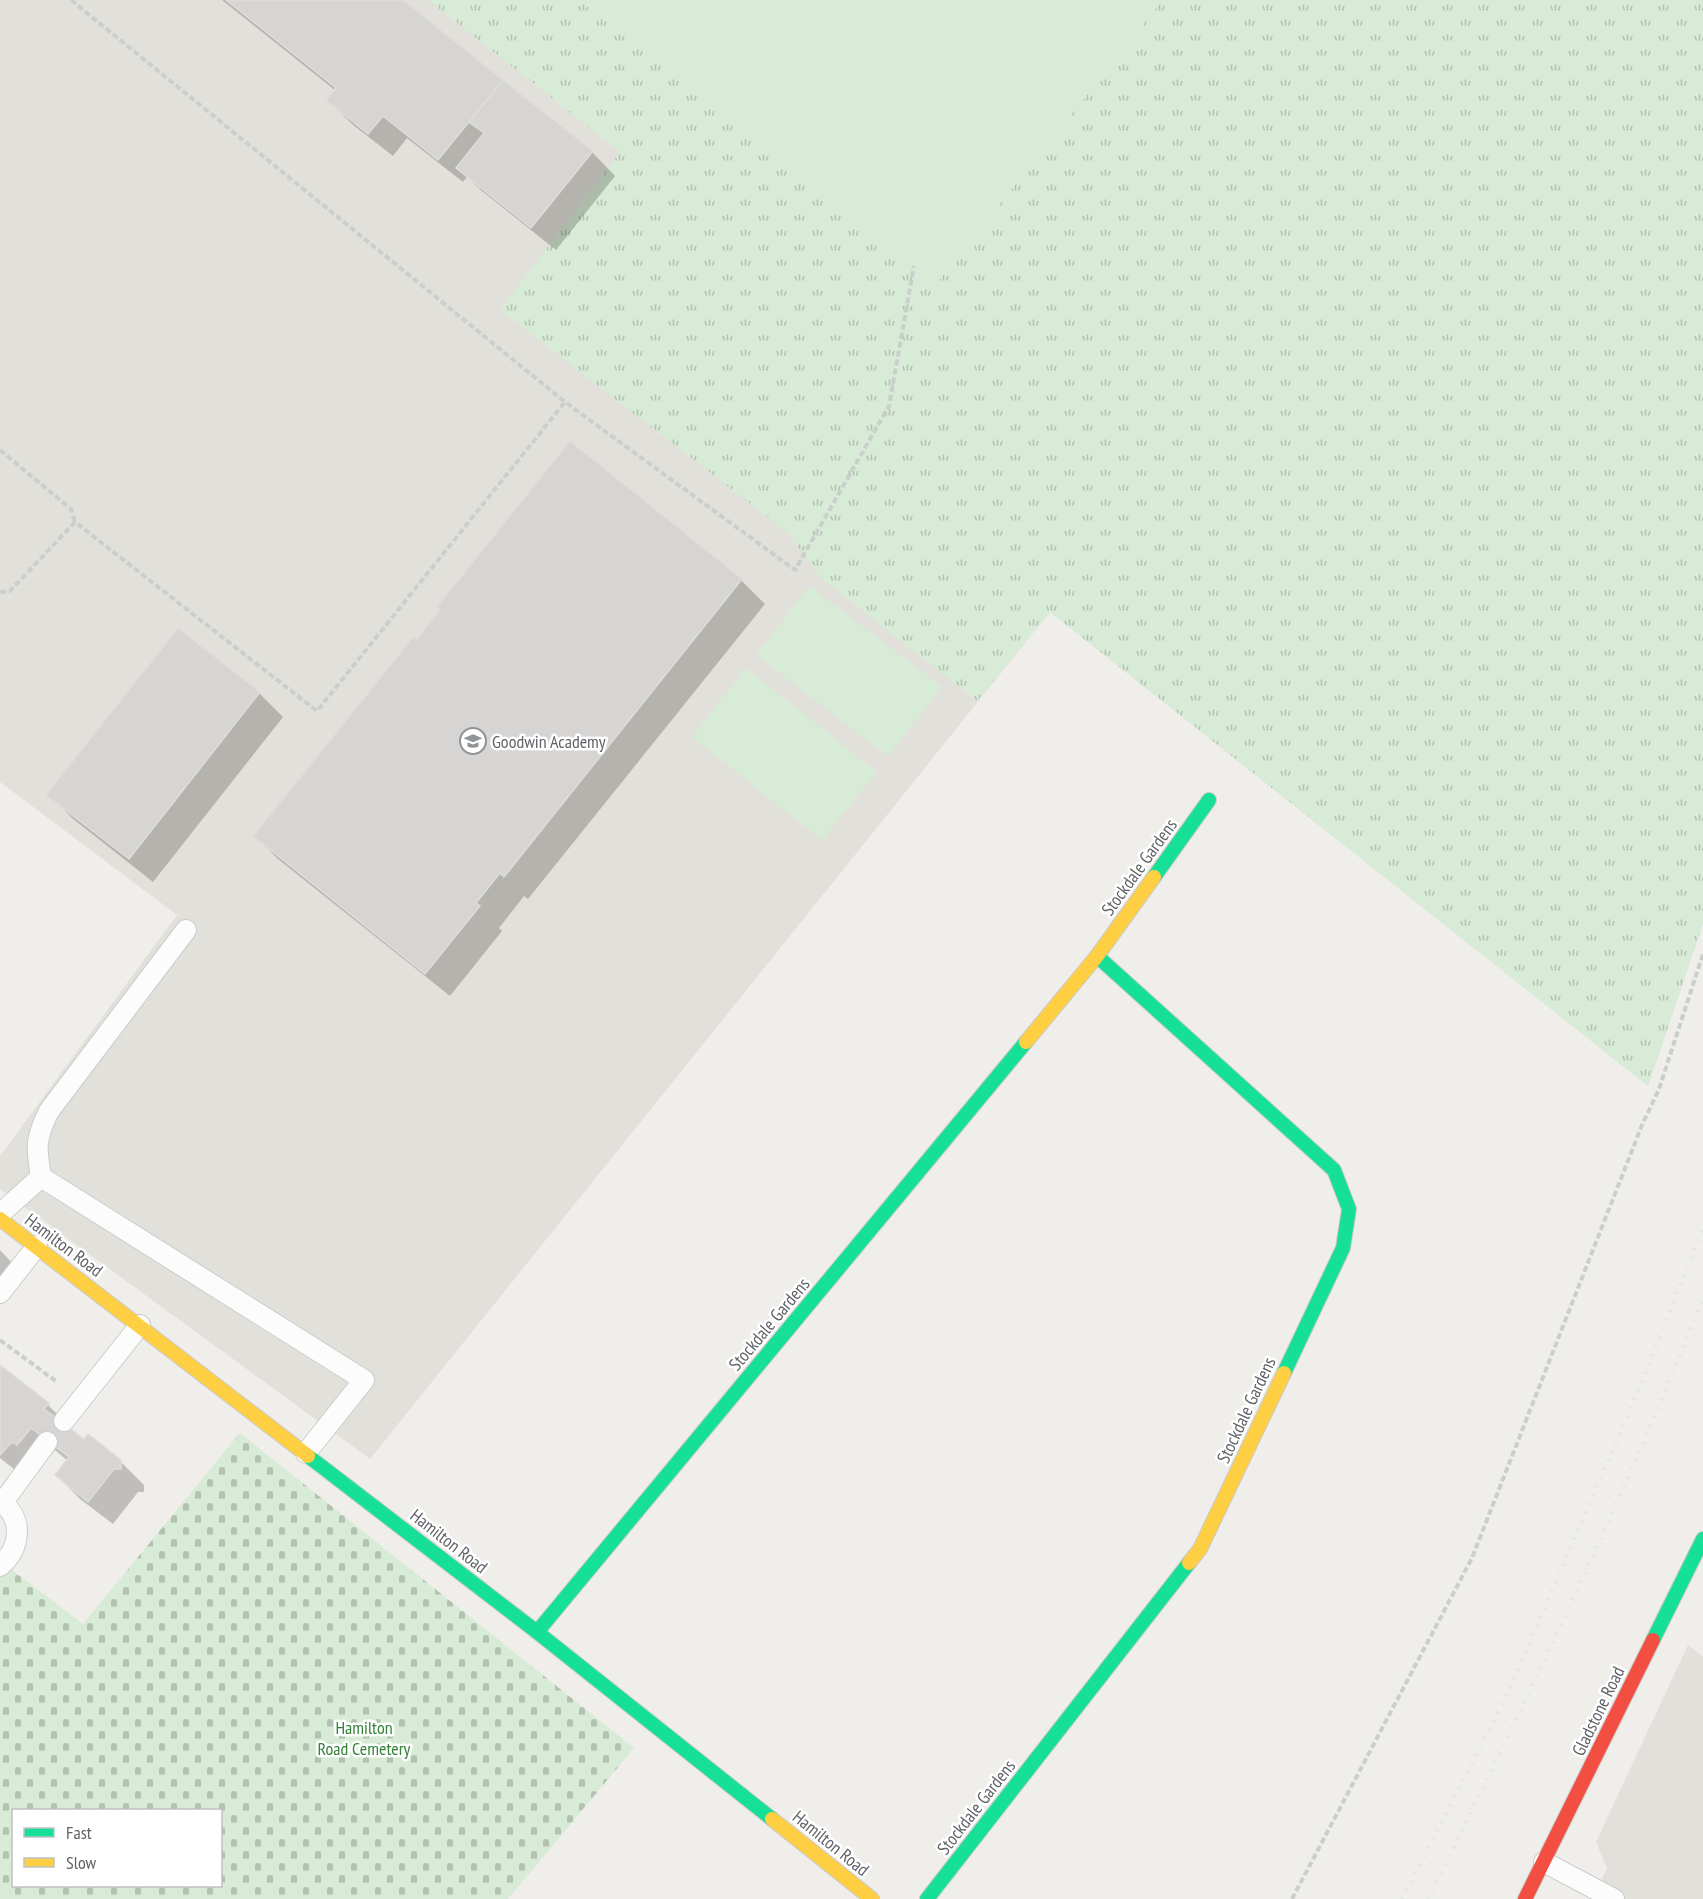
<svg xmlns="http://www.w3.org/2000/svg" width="1703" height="1899" viewBox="0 0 1703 1899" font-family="'PT Sans Narrow',sans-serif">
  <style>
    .education { fill: #e2e0da }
    .grass { fill: url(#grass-tufts) }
    .cemetery { fill: url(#cemetery-stones); fill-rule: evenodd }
    .pitch { fill: #d8ebd6 }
    .shadow { fill: #0003 }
    .building { fill: #d6d5d3; stroke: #deddd9; stroke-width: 1.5 }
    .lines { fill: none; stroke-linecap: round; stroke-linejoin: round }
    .lane-casing { stroke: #cbcccc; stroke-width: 22 }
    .fast-casing { stroke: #cacacb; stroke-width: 16 }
    .slow-casing { stroke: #cacacb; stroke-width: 16 }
    .jam-casing { stroke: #cacacb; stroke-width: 16 }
    .path { stroke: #cacfcc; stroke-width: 4; stroke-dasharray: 6 3; stroke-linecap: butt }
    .lane { stroke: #fdfcfc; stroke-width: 20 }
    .fast { stroke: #16e098; stroke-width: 14 }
    .slow { stroke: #ffcf43; stroke-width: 14 }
    .jam { stroke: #f24e42; stroke-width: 14 }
    .rail { stroke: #e4e4e4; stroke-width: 4.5; stroke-dasharray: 1.5 8; stroke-linecap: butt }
    .labels { text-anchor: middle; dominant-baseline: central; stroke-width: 5; stroke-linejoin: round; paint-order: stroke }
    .poi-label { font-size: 18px; fill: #5f6368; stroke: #fff; text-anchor: start }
    .street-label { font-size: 18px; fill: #5f6368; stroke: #fff }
    .park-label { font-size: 18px; fill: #348238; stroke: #fff }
  </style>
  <defs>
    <pattern id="grass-tufts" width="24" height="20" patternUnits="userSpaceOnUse" patternTransform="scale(1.5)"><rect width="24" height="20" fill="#d8ebd6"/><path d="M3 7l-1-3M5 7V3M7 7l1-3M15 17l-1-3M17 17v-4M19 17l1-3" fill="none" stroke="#b2c2b1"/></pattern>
    <pattern id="cemetery-stones" width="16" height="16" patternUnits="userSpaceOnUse" patternTransform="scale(1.5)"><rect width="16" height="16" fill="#d8ebd6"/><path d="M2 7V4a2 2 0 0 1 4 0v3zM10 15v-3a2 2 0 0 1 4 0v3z" fill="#b2c2b1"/></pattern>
  </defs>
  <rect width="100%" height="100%" fill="#efeeea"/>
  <!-- education -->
  <g class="education">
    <polygon points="0,0 1703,0 1703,924 1648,1086 1050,612 370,1459 0,1189 0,1156 177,915 0,782"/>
    <polygon points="1688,1645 1703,1657 1703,1899 1593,1899 1607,1868 1596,1842"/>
  </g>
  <!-- grass -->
  <polygon class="grass" points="428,0 1703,0 1703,924 1648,1086 1050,612 977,701 821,578 788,533 500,310 620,152"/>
  <!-- cemetery -->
  <path class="cemetery" d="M240,1433L634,1748L508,1899H0V1561L83,1624ZM14,1810H220V1886H14Z"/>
  <!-- pitch -->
  <g class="pitch">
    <polygon points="579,0 1163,0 936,284"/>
    <polygon points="809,586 942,687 888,756 756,655"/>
    <polygon points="746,668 877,772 822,840 692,737"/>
  </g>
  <!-- shadow -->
  <g class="shadow">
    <polygon points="222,0 400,0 592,152 615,176 556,250 482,191 467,177 463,182 407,138 393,156 352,124 328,100 336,91"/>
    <polygon points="570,443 741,580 765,604 528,899 524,896 499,928 502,931 450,996 278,859 255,836 417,641"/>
    <polygon points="178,630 259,693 283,717 153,882 72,818 48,794"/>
    <polygon points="0,1250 15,1266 0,1299"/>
    <polygon points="0,1367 48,1405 71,1428 70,1430 84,1441 120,1461 144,1485 144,1492 138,1492 113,1524 80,1499 57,1475 68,1461 55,1450 41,1467 37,1464 25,1478 0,1458"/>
  </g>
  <!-- building -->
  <g class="building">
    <polygon points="226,0 403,0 503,80 438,160 383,116 368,134 326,100 336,88"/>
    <polygon points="503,80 593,151 531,228 456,168 484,133 469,122"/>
    <polygon points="570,441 742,579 504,877 500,873 476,903 480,906 425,974 253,836 414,636 417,639 440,610 437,607"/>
    <polygon points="178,628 260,692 129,859 46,795"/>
    <polygon points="0,1365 49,1403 44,1409 84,1439 88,1434 121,1460 121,1469 114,1469 88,1502 55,1475 69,1457 31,1428 17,1445 12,1442 0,1455"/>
  </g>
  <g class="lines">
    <defs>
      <g id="lane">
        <path d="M41,1177C36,1147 35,1139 49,1111L186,930"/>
        <polyline points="0,1214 41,1177 364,1380 306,1453"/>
        <polyline points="0,1293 37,1246"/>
        <polyline points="64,1421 140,1325"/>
        <path d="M0,1501C24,1518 21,1548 0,1566"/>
        <polyline points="3,1502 47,1442"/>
        <polyline points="1544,1862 1614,1899"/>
      </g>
      <g id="fast">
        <polyline points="1154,877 1209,800"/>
        <polyline points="1097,956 1334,1170 1349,1209 1343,1248 1284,1373"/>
        <polyline points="308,1456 537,1632 772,1819"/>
        <polyline points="537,1632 1026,1042"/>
        <polyline points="1653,1640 1703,1539"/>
        <polyline points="927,1899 1189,1563"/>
      </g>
      <g id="slow">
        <polyline points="1026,1042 1097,956 1154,877"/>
        <polyline points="0,1219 308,1456"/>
        <polyline points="1189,1563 1200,1549 1284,1373"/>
        <polyline points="772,1819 872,1899"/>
      </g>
      <polyline id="jam" points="1525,1899 1653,1640"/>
    </defs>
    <!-- lane casing -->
    <use href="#lane" class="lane-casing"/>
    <!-- fast casing -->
    <use href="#fast" class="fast-casing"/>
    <!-- slow casing -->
    <use href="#slow" class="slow-casing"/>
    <!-- jam casing -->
    <use href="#jam" class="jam-casing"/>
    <!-- path -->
    <g class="path">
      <polyline points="71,0 565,402 795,570 889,406 914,266"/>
      <polyline points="0,450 71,509 75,522"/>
      <polyline points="0,592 10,591 75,522 317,711 565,402"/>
      <polyline points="0,1340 57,1382"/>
      <polyline points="1292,1899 1472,1558 1642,1125 1659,1089 1703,954"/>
    </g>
    <!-- lane -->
    <use href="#lane" class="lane"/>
    <!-- fast -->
    <use href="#fast" class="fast"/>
    <!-- slow -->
    <use href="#slow" class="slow"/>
    <!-- jam -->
    <use href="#jam" class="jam"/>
    <!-- rail -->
    <g class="rail">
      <polyline points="1402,1899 1507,1695 1636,1396 1703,1228"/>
      <path d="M1428,1899C1526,1702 1622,1503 1703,1298"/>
    </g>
  </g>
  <!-- icons -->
  <defs>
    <symbol id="school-ring" viewBox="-11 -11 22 22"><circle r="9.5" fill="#fff" stroke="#919496" stroke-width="1.5"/><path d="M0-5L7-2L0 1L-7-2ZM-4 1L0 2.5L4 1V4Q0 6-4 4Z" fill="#919496"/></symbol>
  </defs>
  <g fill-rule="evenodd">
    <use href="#school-ring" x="458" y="726" width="30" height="30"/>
  </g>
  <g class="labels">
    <!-- poi labels -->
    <g class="poi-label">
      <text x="492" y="741">Goodwin Academy</text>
    </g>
    <!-- street labels -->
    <g class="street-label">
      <text transform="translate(1139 867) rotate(-54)">Stockdale Gardens</text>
      <text transform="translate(64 1245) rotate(37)">Hamilton Road</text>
      <text transform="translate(769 1324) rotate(-50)">Stockdale Gardens</text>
      <text transform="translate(1246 1410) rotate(-65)">Stockdale Gardens</text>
      <text transform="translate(449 1541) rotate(38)">Hamilton Road</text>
      <text transform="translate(1598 1711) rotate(-64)">Gladstone Road</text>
      <text transform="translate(976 1807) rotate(-52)">Stockdale Gardens</text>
      <text transform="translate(831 1843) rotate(39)">Hamilton Road</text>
    </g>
    <!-- park labels -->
    <g class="park-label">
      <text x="364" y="1727">Hamilton<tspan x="364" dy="21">Road Cemetery</tspan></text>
    </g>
  </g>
  <!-- legend -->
  <rect x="12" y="1809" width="210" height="78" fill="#ffffff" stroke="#bfc1c3" stroke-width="1.5"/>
  <rect x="24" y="1828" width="30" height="9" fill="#16e098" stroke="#bfc1c3" stroke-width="1.5"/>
  <text x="66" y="1839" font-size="18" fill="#5f6368">Fast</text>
  <rect x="24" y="1858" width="30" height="9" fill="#ffcf43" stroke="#bfc1c3" stroke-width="1.5"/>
  <text x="66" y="1869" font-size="18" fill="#5f6368">Slow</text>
</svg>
